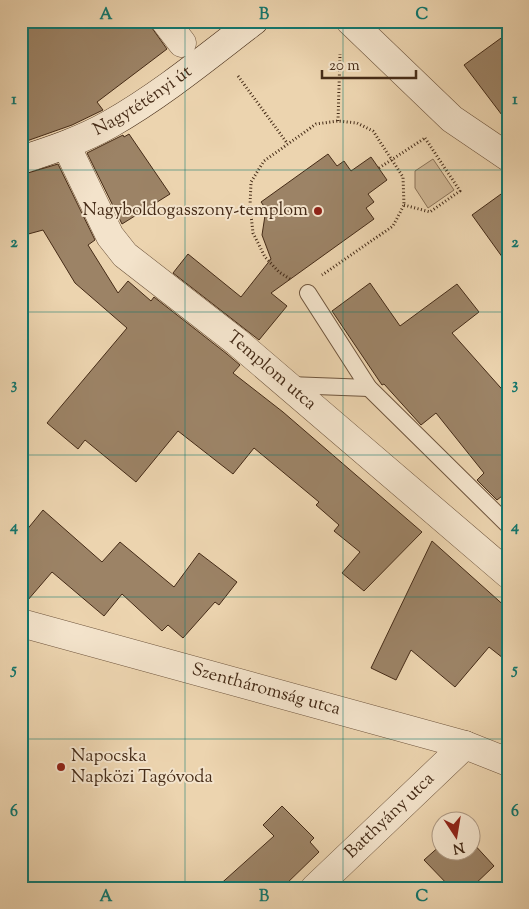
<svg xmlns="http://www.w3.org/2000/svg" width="529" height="909" viewBox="0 0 529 909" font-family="'Sorts Mill Goudy',serif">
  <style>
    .green { fill: #d0b795; stroke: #8a7156 }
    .building { fill: #9c8366; stroke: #452b17 }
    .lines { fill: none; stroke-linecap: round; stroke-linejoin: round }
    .lane-casing { stroke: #6f553d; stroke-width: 18 }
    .street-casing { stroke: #6f553d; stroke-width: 29 }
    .secondary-casing { stroke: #452b17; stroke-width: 29 }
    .path { stroke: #452b17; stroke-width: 3; stroke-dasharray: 1 2.5; stroke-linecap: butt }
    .lane { stroke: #f3e3cb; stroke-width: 16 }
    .street { stroke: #f3e3cb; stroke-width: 28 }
    .secondary { stroke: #f3e3cb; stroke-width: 28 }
    .grid { fill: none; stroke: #0f766e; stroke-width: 1; stroke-opacity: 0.55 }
    .poi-dot { fill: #8f2418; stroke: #f3e3cb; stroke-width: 2 }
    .labels { text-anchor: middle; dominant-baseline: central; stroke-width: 4; stroke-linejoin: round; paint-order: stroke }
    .street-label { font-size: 18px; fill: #452b17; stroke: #f3e3cb }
    .poi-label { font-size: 18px; fill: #452b17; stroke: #f3e3cb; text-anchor: end }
    .neatline { fill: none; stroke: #0f766e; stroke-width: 2 }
    .grid-label { font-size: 16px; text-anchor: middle; font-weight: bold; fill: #0f766e }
  </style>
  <rect width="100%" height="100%" fill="#ecd4af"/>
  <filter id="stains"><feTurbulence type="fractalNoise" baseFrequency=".004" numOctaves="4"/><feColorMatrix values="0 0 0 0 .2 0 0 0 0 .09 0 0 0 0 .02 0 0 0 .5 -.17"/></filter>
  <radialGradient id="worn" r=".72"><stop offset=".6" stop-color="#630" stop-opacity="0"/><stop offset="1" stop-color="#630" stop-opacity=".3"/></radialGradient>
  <!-- green -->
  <polygon class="green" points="433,159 454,190 428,208 415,188 415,171"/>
  <!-- building -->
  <g class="building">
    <polygon points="21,21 147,21 167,49 97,102 103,110 72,125 21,143"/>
    <polygon points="508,33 508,123 464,65"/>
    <polygon points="129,134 170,194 122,224 87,153 123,135 124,137"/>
    <polygon points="328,154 337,166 344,161 351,171 371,157 387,180 368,194 374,202 366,208 374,219 271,293 287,306 259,340 173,273 188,254 241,297 271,259 262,235 266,209 261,202"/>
    <polygon points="58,164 95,240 88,245 118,293 128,281 151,301 154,297 227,354 240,365 233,373 283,412 422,532 364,591 342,573 360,552 334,531 339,525 316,505 319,502 254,448 233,474 178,431 136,482 85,440 78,449 47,423 127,328 75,283 43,230 21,236 21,175"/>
    <polygon points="508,189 508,265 472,215"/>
    <polygon points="370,283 400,326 457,284 479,312 452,333 508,396 508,503 502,496 497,500 477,480 484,473 436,413 421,425 384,384 382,385 332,311"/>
    <polygon points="43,510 102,562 120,542 174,587 199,553 237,582 219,605 215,602 183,638 168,625 162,631 122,594 104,616 52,572 21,608 21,537"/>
    <polygon points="432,541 508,609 508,662 489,647 455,687 411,650 396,680 371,668"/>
    <polygon points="282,806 314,838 310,842 319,852 282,888 216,888 274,836 263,825"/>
    <polygon points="472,842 494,866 471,888 451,888 424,860 442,844 442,852 472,852"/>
  </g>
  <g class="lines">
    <defs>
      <g id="lane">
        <polyline points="308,293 369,388 508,525"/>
        <polyline points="289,385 369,388"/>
      </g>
      <g id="street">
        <polyline points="165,21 182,43"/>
        <polyline points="350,21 452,119 508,157"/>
        <path id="s1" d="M66,145L110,236L125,255L237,342L508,574"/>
        <path id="s2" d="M21,623L465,745L508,762"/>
        <path id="s3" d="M315,888L465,745"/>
      </g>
      <g id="secondary">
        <path id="s4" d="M21,160C52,150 82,140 110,124C161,95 207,57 254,21"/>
      </g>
    </defs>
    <!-- lane casing -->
    <use href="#lane" class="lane-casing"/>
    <!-- street casing -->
    <use href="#street" class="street-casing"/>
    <!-- secondary casing -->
    <use href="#secondary" class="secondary-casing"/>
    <!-- path -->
    <g class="path">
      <polyline points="238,76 287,143"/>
      <polyline points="338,121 340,54"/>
      <polyline points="379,168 425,138"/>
      <polyline points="404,205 430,212 460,191 425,138"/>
      <polyline points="290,279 279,272 265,257 253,233 250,206 251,182 264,161 316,124 338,121 357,123 373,131 403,177 404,205 393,226 322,275"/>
    </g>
    <!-- lane -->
    <use href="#lane" class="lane"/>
    <!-- street -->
    <use href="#street" class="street"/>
    <!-- secondary -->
    <use href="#secondary" class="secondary"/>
  </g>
  <!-- grid -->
  <path class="grid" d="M185,21V888M343,21V888M21,170H508M21,312H508M21,455H508M21,597H508M21,739H508"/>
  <!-- markers -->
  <g class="poi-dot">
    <circle cx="318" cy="211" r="5"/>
    <circle cx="61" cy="767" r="5"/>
  </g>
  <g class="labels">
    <!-- street labels -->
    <g class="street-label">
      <text stroke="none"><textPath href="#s4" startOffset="136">Nagytétényi út</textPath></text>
      <text stroke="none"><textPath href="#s1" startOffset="312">Templom utca</textPath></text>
      <text stroke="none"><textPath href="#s2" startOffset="254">Szentháromság utca</textPath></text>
      <text stroke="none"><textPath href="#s3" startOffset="104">Batthyány utca</textPath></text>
    </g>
    <!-- poi labels -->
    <g class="poi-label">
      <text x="308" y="211">Nagyboldogasszony-templom</text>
      <text x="71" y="757" text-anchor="start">Napocska<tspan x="71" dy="21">Napközi Tagóvoda</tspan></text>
    </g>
  </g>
  <!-- margin -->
  <rect width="529" height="909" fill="none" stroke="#ecd4af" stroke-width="55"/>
  <!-- north arrow -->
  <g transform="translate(456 836) rotate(168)"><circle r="24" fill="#f3e3cb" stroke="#ad9983"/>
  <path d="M0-4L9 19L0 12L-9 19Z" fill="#8f2418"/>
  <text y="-8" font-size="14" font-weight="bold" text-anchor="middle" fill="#452b17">N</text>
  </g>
  <!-- scale -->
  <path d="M322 70v8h94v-8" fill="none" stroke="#452b17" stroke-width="2.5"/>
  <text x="329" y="70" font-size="15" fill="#452b17" stroke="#f3e3cb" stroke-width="4" paint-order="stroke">20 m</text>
  <rect x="28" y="28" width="474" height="854" class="neatline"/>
  <g class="grid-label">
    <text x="106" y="19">A</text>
    <text x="264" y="19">B</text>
    <text x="422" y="19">C</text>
    <text x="14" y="104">1</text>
    <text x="515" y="104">1</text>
    <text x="14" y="247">2</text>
    <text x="515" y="247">2</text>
    <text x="14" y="389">3</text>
    <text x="515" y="389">3</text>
    <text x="14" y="531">4</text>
    <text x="515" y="531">4</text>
    <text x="14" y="674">5</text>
    <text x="515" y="674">5</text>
    <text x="14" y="816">6</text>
    <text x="515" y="816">6</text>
    <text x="106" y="901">A</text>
    <text x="264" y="901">B</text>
    <text x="422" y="901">C</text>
  </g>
  <rect width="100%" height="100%" filter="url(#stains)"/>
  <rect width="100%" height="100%" fill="url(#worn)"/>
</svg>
